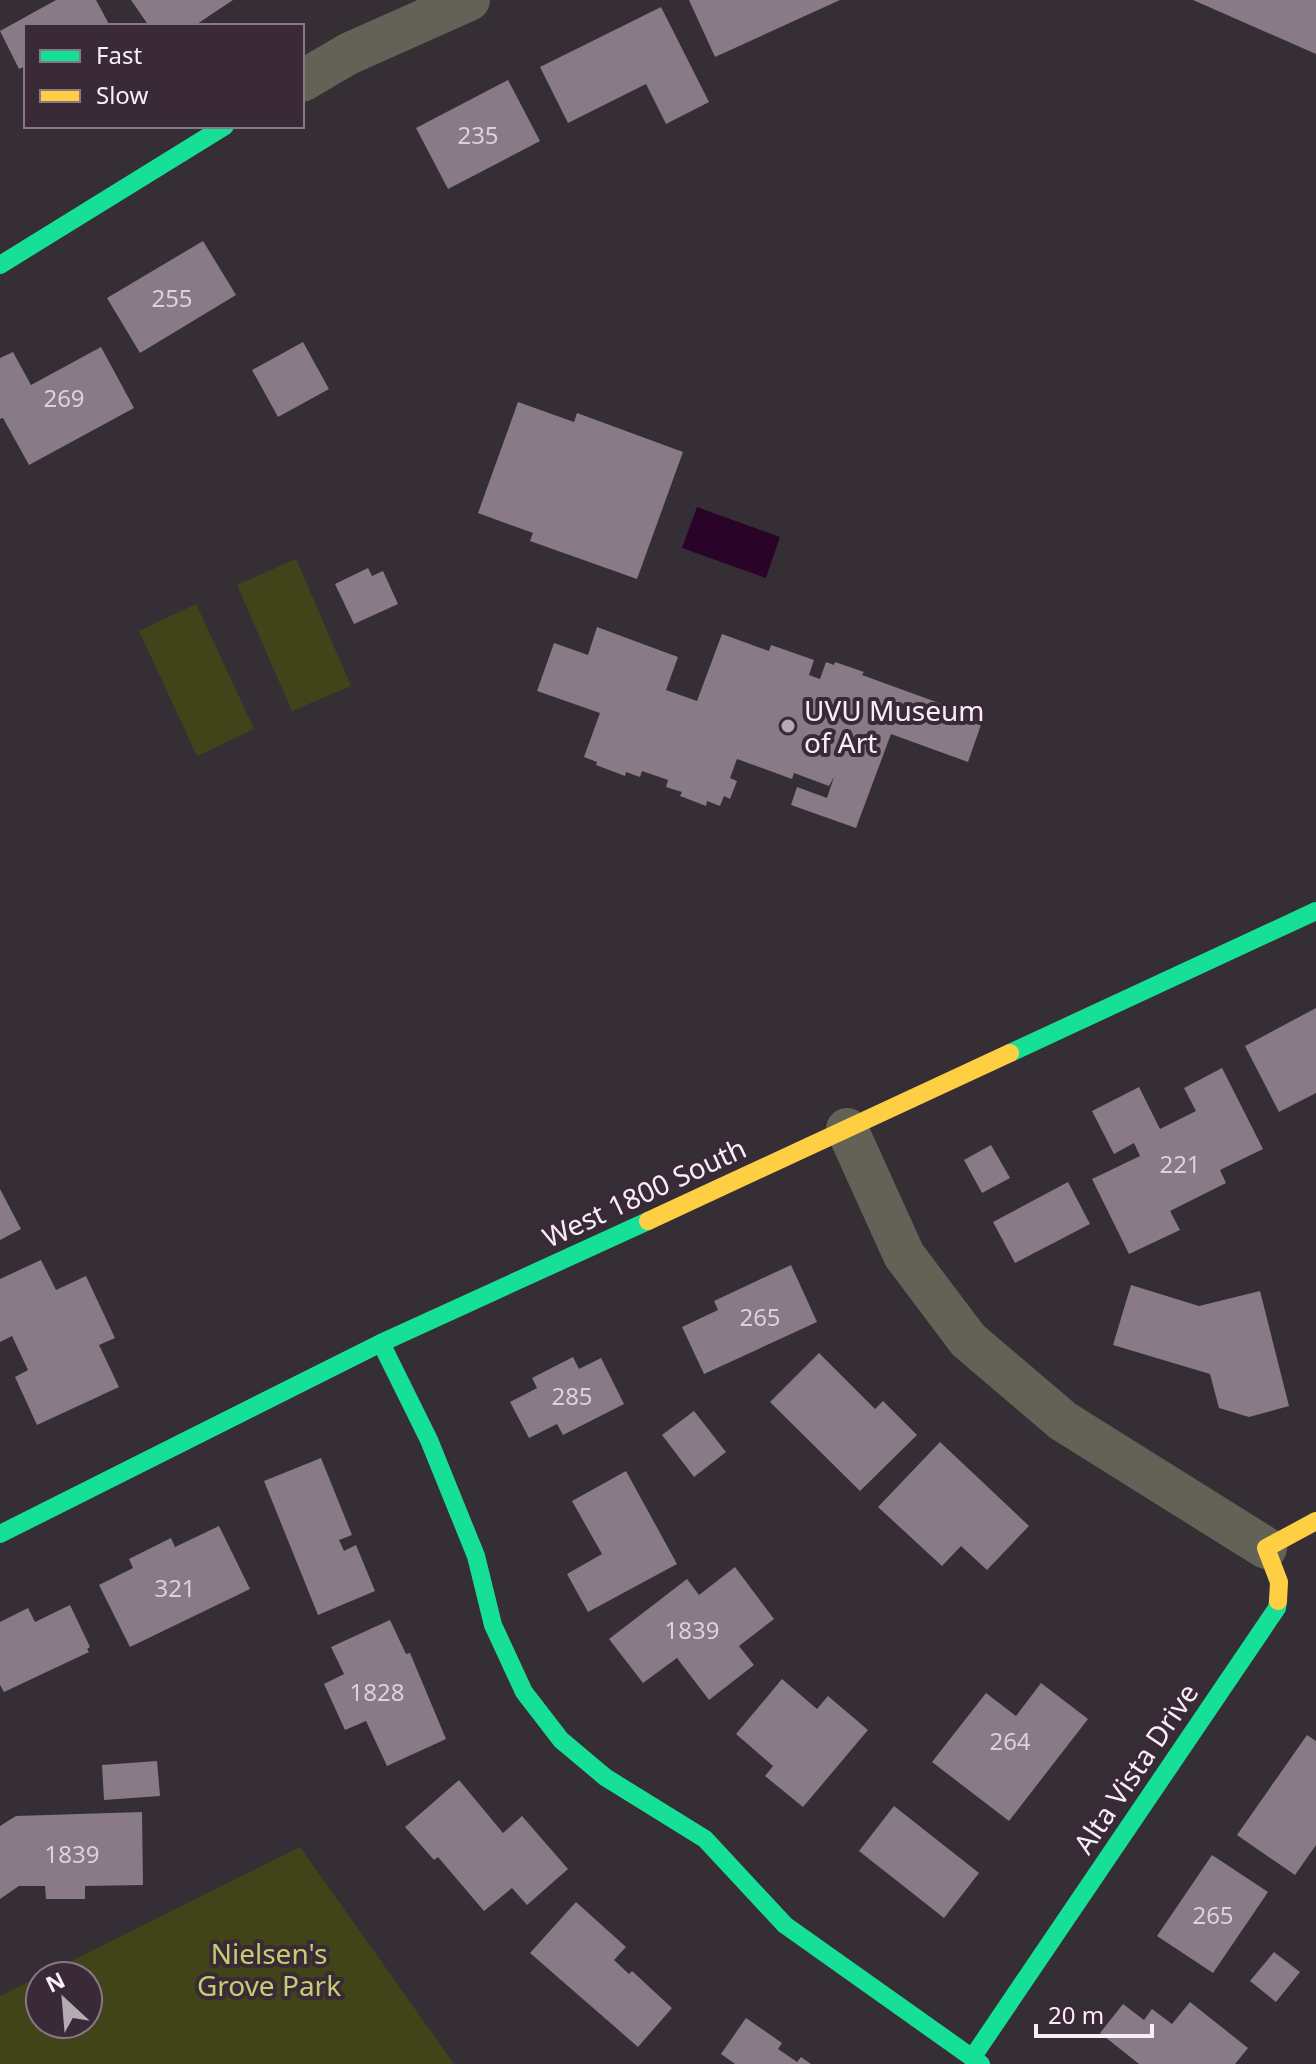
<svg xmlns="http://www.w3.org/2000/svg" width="1316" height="2064" viewBox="0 0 1316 2064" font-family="'Noto Sans',sans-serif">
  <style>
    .green { fill: #414418 }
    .water { fill: #2a0428 }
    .building { fill: #887a86 }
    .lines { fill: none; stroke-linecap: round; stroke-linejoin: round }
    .street { stroke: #626256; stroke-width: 42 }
    .fast { stroke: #16e098; stroke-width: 18 }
    .slow { stroke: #ffcf43; stroke-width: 18 }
    .poi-dot { fill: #b5abb3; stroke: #3a2a38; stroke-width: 3 }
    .labels { text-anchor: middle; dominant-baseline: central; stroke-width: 8; stroke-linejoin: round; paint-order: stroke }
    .number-label { font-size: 24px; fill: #ddd1db }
    .poi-label { font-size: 28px; fill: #f9eef7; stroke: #3a2a38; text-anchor: start }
    .street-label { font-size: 28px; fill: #f9eef7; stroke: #3a2a38 }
    .park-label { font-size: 28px; fill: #c2ce70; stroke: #3a2a38 }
  </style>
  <rect width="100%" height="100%" fill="#362e35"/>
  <!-- green -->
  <g class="green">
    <polygon points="296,559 351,686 292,711 237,585"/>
    <polygon points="196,604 254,729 197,756 139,631"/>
    <polygon points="300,1847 454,2064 0,2064 0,1996 40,1976 40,2024 88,2024 88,1976 41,1976"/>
  </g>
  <!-- water -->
  <polygon class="water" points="697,507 780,537 766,578 682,548"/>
  <!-- building -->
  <g class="building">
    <polygon points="56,0 96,0 110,26 26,26 26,66 19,69 0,31"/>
    <polygon points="131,0 233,0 194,26 149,26"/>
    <polygon points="689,0 840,0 715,57"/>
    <polygon points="1193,0 1316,0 1316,54"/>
    <polygon points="661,7 709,102 666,124 646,84 568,123 540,67"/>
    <polygon points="508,80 540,141 448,189 416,128"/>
    <polygon points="203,241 236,295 140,353 107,298"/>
    <polygon points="303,342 329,389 278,417 252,370"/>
    <polygon points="101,347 134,408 29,465 3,418 0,419 0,358 13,352 31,385"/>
    <polygon points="518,402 574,422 577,413 683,452 637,579 530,541 533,533 478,513"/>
    <polygon points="368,568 372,576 383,571 398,604 354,624 335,584"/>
    <polygon points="597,627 678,657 666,690 697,701 722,634 769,651 771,645 814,660 809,675 820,679 826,662 834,665 835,662 864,672 862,675 983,719 968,762 891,734 856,828 791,805 797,787 827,798 834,777 829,786 794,773 792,779 737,759 730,778 737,781 730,799 724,796 720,806 707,801 706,806 680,796 682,792 666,787 668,780 642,771 640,777 626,772 625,776 596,765 597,762 584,757 600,713 537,691 554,643 588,655"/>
    <polygon points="1316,1008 1316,1093 1279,1112 1245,1046"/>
    <polygon points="1222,1068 1263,1149 1220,1170 1226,1183 1170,1211 1180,1230 1129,1254 1092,1179 1140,1156 1134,1143 1114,1154 1092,1111 1139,1087 1160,1129 1196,1111 1184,1088"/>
    <polygon points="991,1145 1010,1178 982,1193 964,1160"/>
    <polygon points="1068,1182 1090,1224 1015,1263 993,1222"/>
    <polygon points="0,1189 21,1229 0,1240"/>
    <polygon points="41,1260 56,1290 86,1276 115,1338 99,1345 119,1387 37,1425 15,1377 28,1370 12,1336 0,1342 0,1279"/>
    <polygon points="791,1265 817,1322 704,1374 682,1327 718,1310 714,1301"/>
    <polygon points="1131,1285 1199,1306 1260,1291 1289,1406 1249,1417 1219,1408 1210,1374 1113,1345"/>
    <polygon points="819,1353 875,1409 883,1401 917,1435 860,1491 770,1402"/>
    <polygon points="573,1357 579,1369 601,1358 624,1404 563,1435 557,1424 529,1438 510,1402 537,1388 532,1378"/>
    <polygon points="694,1411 726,1452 694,1477 662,1435"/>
    <polygon points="940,1442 1029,1526 987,1570 961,1546 942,1566 878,1507"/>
    <polygon points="321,1458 352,1535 339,1540 344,1551 356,1545 375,1591 318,1615 264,1481"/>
    <polygon points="626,1471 677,1564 588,1612 567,1574 602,1554 572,1501"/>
    <polygon points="219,1526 250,1589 130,1647 99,1585 133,1568 129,1559 171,1538 175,1547"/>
    <polygon points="735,1567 774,1619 739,1646 754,1665 709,1700 677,1658 643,1683 609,1639 687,1579 699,1595"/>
    <polygon points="70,1605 90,1647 87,1649 89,1652 4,1692 0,1685 0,1622 28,1608 35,1622"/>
    <polygon points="390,1620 406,1654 410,1653 446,1739 387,1766 366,1721 345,1730 324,1684 344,1674 331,1647"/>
    <polygon points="782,1679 817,1709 828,1696 868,1730 803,1807 765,1776 773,1766 736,1734"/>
    <polygon points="1041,1683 1088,1719 1009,1821 932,1762 986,1693 1016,1716"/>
    <polygon points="1307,1735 1316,1741 1316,1845 1295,1875 1237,1835"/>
    <polygon points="157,1761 160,1796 104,1800 102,1765"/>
    <polygon points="459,1780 503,1833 522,1816 568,1869 527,1905 512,1888 484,1911 438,1857 434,1860 405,1827"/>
    <polygon points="894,1806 979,1873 944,1918 859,1851"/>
    <polygon points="142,1812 143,1885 85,1886 85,1899 46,1899 45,1886 19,1886 0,1899 0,1826 16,1816"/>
    <polygon points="1212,1855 1268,1892 1213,1973 1157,1936"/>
    <polygon points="576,1902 626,1947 614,1960 629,1974 632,1971 672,2008 638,2047 530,1953"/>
    <polygon points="1274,1952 1300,1972 1276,2002 1250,1981"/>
    <polygon points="1190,2002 1248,2048 1235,2064 1139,2064 1100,2033 1123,2004 1144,2020 1152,2009 1172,2024"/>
    <polygon points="746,2018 782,2043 778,2049 784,2053 797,2062 801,2057 811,2064 735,2064 721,2054"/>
  </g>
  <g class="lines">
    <!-- street -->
    <g class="street">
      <polyline points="302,81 348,54 469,0"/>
      <polyline points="847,1129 904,1255 968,1340 1063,1421 1266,1548"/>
    </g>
    <!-- fast -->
    <g class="fast">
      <polyline points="0,265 225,126"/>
      <polyline points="1010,1053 1316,911"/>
      <polyline points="381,1343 429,1440 476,1556 493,1625 524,1692 561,1740 605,1777 705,1839 785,1925 981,2064"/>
      <polyline points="0,1534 381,1343 648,1221"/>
      <polyline points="972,2058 1277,1608 1278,1601"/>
    </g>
    <!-- slow -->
    <g class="slow">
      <polyline points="648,1221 1010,1053"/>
      <polyline points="1278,1601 1279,1582 1266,1548 1316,1521"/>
    </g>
  </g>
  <!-- markers -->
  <circle class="poi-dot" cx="788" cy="726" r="8"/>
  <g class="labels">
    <!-- number labels -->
    <g class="number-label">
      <text x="478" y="134">235</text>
      <text x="172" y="297">255</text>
      <text x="64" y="397">269</text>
      <text x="1180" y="1163">221</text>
      <text x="760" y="1316">265</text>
      <text x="572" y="1395">285</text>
      <text x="175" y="1587">321</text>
      <text x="692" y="1629">1839</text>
      <text x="377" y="1691">1828</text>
      <text x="1010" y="1740">264</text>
      <text x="72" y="1853">1839</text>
      <text x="1213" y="1914">265</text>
    </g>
    <!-- poi labels -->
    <g class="poi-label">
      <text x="804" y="710">UVU Museum<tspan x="804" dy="32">of Art</tspan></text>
    </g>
    <!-- street labels -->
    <g class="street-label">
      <text transform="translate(644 1192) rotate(-25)">West 1800 South</text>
      <text transform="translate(1135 1768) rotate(-56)">Alta Vista Drive</text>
    </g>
    <!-- park labels -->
    <g class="park-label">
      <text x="269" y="1953">Nielsen's<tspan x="269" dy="32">Grove Park</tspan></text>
    </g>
  </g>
  <!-- legend -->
  <rect x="24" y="24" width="280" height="104" fill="#3a2a38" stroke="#867884" stroke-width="2"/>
  <rect x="40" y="50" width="40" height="12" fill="#16e098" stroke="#867884" stroke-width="2"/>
  <text x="96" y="64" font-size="24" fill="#f9eef7">Fast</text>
  <rect x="40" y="90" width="40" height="12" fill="#ffcf43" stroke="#867884" stroke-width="2"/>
  <text x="96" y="104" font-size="24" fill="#f9eef7">Slow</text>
  <!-- north arrow -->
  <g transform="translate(64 2000) rotate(334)"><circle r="38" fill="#3a2a38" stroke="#867884" stroke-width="2"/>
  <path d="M0-6L14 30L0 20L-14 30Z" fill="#b5abb3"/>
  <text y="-12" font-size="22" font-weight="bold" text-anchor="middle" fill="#f9eef7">N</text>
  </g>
  <!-- scale -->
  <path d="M1036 2024v12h116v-12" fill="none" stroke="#f9eef7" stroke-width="4"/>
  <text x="1048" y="2024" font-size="24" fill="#f9eef7" stroke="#3a2a38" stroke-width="6" paint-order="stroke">20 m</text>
</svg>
